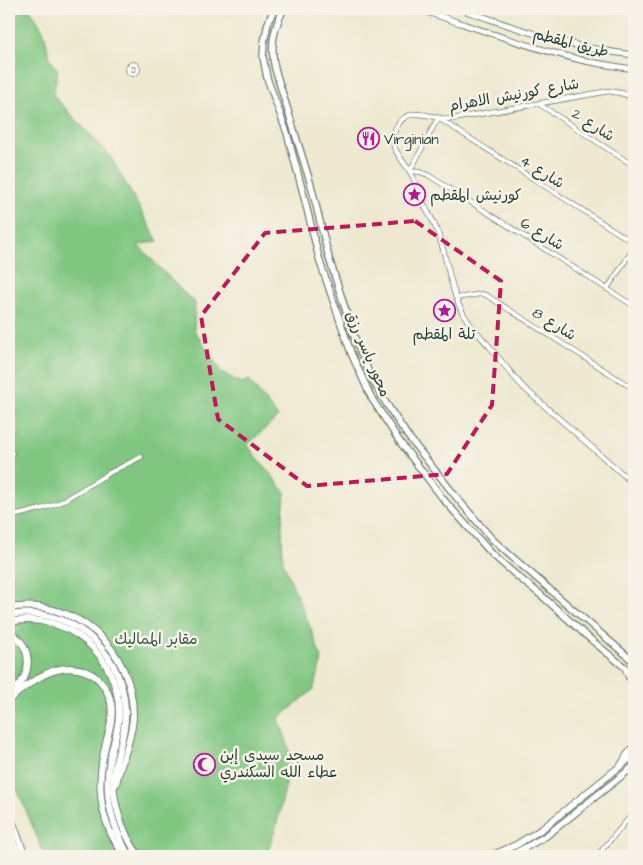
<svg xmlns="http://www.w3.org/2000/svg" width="643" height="865" viewBox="0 0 643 865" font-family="'Architects Daughter','Playpen Sans Arabic',sans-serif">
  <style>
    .green { fill: #81c782; stroke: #50825b }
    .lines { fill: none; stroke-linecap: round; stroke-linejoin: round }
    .minor-casing { stroke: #67796b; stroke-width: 5.5 }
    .tertiary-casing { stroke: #67796b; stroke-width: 6 }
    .secondary-casing { stroke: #67796b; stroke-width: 7 }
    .primary-casing { stroke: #67796b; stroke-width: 8 }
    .trunk-casing { stroke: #67796b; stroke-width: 8 }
    .motorway-casing { stroke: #67796b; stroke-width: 8 }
    .minor { stroke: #fff; stroke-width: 4 }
    .tertiary { stroke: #fff; stroke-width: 4.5 }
    .secondary { stroke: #fff; stroke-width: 5 }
    .primary { stroke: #fff; stroke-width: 5.5 }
    .trunk { stroke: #fff; stroke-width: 5.5 }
    .motorway { stroke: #fff; stroke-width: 6 }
    .marked { fill: none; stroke: #c2185b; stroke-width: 4; stroke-dasharray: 10 6; stroke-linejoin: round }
    .labels { text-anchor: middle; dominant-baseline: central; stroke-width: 5; stroke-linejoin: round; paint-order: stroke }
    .street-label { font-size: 15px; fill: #1f3d34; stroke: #f7f3e8 }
    .poi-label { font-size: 15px; fill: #1f3d34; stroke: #f7f3e8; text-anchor: start }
    .park-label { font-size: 15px; fill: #335944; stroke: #f7f3e8 }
  </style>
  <rect width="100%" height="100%" fill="#f7f3e8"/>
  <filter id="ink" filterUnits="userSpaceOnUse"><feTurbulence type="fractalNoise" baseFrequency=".02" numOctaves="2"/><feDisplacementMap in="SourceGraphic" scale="10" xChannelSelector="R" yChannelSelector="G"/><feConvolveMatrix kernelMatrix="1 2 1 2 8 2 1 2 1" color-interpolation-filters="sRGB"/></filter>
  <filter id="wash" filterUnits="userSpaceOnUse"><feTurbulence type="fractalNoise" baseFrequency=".0096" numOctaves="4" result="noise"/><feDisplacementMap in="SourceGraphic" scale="20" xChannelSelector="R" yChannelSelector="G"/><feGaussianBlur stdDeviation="1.12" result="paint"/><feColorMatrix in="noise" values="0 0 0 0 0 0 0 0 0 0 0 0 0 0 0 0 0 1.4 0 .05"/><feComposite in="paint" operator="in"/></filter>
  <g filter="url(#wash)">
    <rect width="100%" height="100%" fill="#eee9d0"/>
    <!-- green -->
    <polygon class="green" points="9,9 30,9 44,32 50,60 58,70 53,95 110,156 158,241 138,245 184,293 195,302 194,330 222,373 242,383 249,380 278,417 247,445 285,492 282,526 283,562 311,629 322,660 313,690 279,718 292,758 276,827 266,856 45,856 9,770"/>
  </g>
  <g filter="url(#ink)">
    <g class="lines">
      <defs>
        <g id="minor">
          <circle cx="133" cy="69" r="5"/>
          <polyline points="539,104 634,166"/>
          <polyline points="634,243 438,118 410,171 420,172 428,175 634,306"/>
          <polyline points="607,289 634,248"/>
          <polyline points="456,298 481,294 486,295 634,389"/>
          <polyline points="9,455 12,453"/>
          <polyline points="9,517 41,509 59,503 111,472 141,457"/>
          <polyline points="597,856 634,812"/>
        </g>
        <path id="tertiary" d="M634,100L625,94L609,91L452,119C432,120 411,103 397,126C384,147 405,160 413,177C416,185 419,193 422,201C429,214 436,225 440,239C448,263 451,293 464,315C471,327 481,337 490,347C501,361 512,375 524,388L634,484"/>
        <g id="secondary">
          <path d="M418,9C471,26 523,46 577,59C596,64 615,66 634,69"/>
          <path d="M460,9C494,20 528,33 563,42C586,48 610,52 634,55"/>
        </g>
        <g id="primary">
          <polyline points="274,9 268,23 264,42 263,57 267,78 287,133 302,189 320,262 351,353 372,399 400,442 444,500 493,555 517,576 541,595 589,638 634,675"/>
          <path d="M284,9C273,28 270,48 275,69L311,185L329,258L354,336L370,375L384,400L407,435L457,498L492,539L511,556L634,662"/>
        </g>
        <g id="trunk">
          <polyline points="9,831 19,856"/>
          <polyline points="9,854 9,856"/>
        </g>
        <g id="motorway">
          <path d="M9,608C76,597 134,649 133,717C132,740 121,761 116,784"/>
          <path d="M9,615C68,605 121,647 125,707C127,728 119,747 115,767C109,796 122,833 139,856"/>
          <path d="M9,622C67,610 119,655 119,713C119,729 113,743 110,758C108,769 107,780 108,792C109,815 118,836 129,856"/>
          <path d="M9,632C35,646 33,679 9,694"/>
          <polyline points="625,667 629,677 634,682"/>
          <path d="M9,700C32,680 62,656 93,675C102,681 109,692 111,703C114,720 107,736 104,752C96,789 101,826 125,856"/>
          <polyline points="622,764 627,755 634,747"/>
          <polyline points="9,812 25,856"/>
          <polyline points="491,856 516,845 542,829 634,755"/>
          <polyline points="510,856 546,836 634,766"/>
        </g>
      </defs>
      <!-- minor casing -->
      <use href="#minor" class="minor-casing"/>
      <!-- tertiary casing -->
      <use href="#tertiary" class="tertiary-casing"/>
      <!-- secondary casing -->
      <use href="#secondary" class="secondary-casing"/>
      <!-- primary casing -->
      <use href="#primary" class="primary-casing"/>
      <!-- trunk casing -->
      <use href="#trunk" class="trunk-casing"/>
      <!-- motorway casing -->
      <use href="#motorway" class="motorway-casing"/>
      <!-- minor -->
      <use href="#minor" class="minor"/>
      <!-- tertiary -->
      <use href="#tertiary" class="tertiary"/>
      <!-- secondary -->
      <use href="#secondary" class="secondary"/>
      <!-- primary -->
      <use href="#primary" class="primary"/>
      <!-- trunk -->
      <use href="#trunk" class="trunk"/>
      <!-- motorway -->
      <use href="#motorway" class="motorway"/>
    </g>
  </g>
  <!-- marked area -->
  <path class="marked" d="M415,221L501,281L492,405L447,474L307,486L218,419L201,316L265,233Z"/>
  <!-- icons -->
  <defs>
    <symbol id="restaurant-ring" viewBox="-11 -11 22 22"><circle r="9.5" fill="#f7f3e8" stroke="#b5179e" stroke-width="1.5"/><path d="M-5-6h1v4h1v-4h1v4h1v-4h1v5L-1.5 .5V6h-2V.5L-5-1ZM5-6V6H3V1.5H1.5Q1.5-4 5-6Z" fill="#b5179e"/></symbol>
    <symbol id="sight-ring" viewBox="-11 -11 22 22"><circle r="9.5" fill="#f7f3e8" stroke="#b5179e" stroke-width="1.5"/><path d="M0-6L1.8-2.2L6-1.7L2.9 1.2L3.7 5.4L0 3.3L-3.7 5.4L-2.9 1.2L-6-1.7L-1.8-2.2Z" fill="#b5179e"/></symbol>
    <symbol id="mosque-ring" viewBox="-11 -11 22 22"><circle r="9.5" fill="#f7f3e8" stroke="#b5179e" stroke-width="1.5"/><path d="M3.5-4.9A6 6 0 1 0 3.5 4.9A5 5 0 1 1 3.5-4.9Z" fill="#b5179e"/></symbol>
  </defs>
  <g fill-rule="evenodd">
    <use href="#restaurant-ring" x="356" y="126" width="25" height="25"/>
    <use href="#sight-ring" x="402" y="182" width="25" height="25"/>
    <use href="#sight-ring" x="432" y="298" width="25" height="25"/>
    <use href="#mosque-ring" x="192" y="752" width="25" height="25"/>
  </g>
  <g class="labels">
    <!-- street labels -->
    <g class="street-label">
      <text transform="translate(571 43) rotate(14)">طريق المقطم</text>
      <text transform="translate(514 95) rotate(-10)">شارع كورنيش الاهرام</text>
      <text transform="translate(593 125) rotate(33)">شارع 2</text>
      <text transform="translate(542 172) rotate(32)">شارع 4</text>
      <text transform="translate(542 234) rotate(32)">شارع 6</text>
      <text transform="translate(554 324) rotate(32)">شارع 8</text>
      <text transform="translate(368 354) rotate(67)">محور ياسر رزق</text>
    </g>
    <!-- poi labels -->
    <g class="poi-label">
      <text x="384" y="139">Virginian</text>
      <text x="430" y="195">كورنيش المقطم</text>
      <text x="444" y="334" text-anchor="middle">تلة المقطم</text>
      <text x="220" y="755">مسجد سيدى إبن<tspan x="220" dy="17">عطاء الله السكندري</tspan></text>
    </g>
    <!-- park labels -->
    <g class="park-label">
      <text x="156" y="639">مقابر المماليك</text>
    </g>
  </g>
  <!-- margin -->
  <rect width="643" height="865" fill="none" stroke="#f7f3e8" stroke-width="30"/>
</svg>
